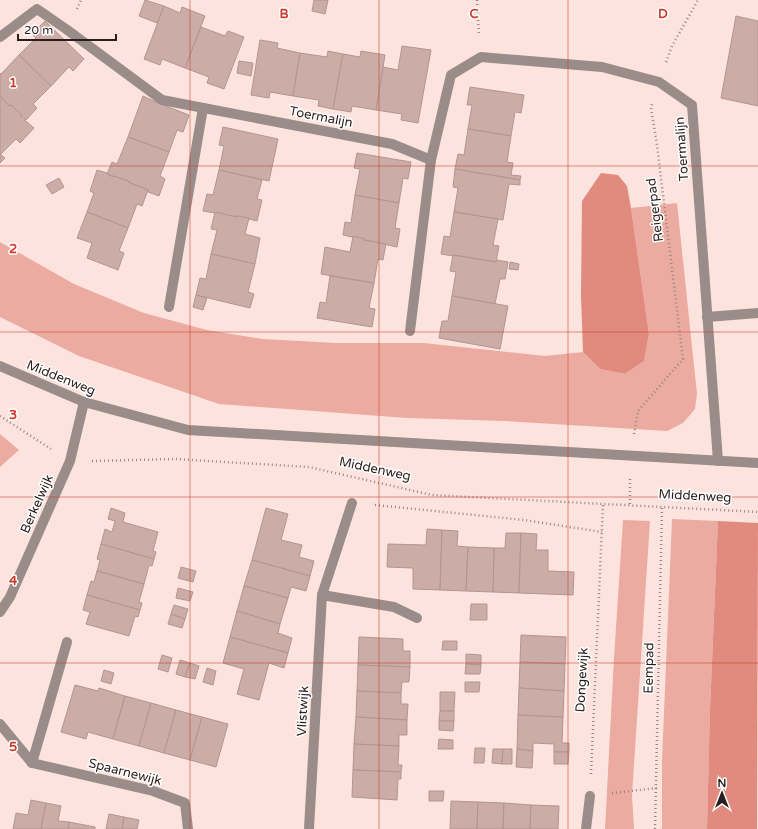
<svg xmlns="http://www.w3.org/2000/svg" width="758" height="829" viewBox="0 0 758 829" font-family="'Varela Round',sans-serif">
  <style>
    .green { fill: #ecaba0 }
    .water { fill: #e08b7d }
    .building { fill: #cbaca6; stroke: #b39590 }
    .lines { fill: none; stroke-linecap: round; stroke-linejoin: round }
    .path { stroke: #998582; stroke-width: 2.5; stroke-dasharray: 1 3; stroke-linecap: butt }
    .minor { stroke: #998c89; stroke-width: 10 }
    .tertiary { stroke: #998c89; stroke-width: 10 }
    .grid { fill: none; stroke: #cb3e2e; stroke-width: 1; stroke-opacity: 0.55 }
    .labels { text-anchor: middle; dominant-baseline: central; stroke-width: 3; stroke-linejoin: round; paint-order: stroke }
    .street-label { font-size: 13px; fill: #2a1e1c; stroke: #fff }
    .grid-label { font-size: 13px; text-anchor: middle; font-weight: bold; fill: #cb3e2e; stroke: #fff; stroke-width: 3; stroke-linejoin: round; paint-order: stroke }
  </style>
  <rect width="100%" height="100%" fill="#fde3de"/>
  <!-- green -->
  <g class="green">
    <polygon points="677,203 697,394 695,409 683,423 667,431 505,421 407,418 219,404 79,356 0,317 0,242 74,284 144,313 207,330 263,339 336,343 424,343 545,356 583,352 600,369 625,374 644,361 649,334 631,208"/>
    <polygon points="0,434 19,450 0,467"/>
    <polygon points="672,519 718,521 710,709 707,829 662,829 662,761"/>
    <polygon points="623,520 650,521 632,795 634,829 605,829 614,658"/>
  </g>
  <!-- water -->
  <g class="water">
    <polygon points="601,173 618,175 627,186 631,208 649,334 644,361 625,374 600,369 583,352 581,296 582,201"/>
    <polygon points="718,521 758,523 757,829 707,829 710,709"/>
  </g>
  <!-- building -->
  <g class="building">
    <polygon points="145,0 164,6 157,23 139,16"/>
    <polygon points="314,0 328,0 325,14 312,11"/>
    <polygon points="164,6 180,13 182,7 205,16 185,68 162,59 160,65 144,59"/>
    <polygon points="736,16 758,21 758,106 721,98"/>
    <polygon points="45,21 84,59 73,71 69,67 51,86 19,55 36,38 32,34"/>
    <polygon points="201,27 225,36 228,31 244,37 224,89 207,83 209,77 185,68"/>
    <polygon points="260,40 278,43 277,48 300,53 293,96 270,92 269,98 251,95"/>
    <polygon points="402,46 431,50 418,123 401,120 402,114 376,110 383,67 398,70"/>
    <polygon points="328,51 343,54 333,109 318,106 319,100 293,96 300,53 327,57"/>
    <polygon points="361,51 385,55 376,110 352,106 351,112 333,109 343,54 360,57"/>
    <polygon points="19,55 51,86 33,104 37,108 26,120 11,105 9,106 0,96 0,73 1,74"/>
    <polygon points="239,61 253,63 251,76 237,73"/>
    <polygon points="470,87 524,95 521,113 515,112 511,136 468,129 472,105 467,105"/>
    <polygon points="0,96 9,106 11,105 22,115 21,117 34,128 20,143 16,139 0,155"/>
    <polygon points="143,96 158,103 189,115 183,132 177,130 169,152 128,137"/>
    <polygon points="223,127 278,139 269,181 219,170 224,146 219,145"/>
    <polygon points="468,129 511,136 507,162 513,163 511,175 521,176 520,180 455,169 458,154 464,155"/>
    <polygon points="128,137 169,152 160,176 165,179 159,196 148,192 148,190 128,182 128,181 107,174 112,162 117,164"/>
    <polygon points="357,153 411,162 408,179 403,178 399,203 355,195 360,169 354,168"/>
    <polygon points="0,154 5,158 0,163"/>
    <polygon points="455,169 520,180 520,185 509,184 503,220 454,212 458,188 453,187"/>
    <polygon points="97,170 107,173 107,174 113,177 114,176 128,181 128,182 148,190 142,206 137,204 128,228 87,212 94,193 90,191"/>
    <polygon points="219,170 262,180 257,199 262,200 257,221 237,216 237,217 203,211 207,194 213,195"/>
    <polygon points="59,178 64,187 52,194 46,185"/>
    <polygon points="355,195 399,203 395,228 400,229 397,247 343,235 345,222 351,223"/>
    <polygon points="87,212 128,228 119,251 124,253 118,270 87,258 92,243 77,238"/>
    <polygon points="215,212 237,217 237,216 249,218 245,234 260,238 255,264 211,254 217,230 211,229"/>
    <polygon points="454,212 498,219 493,245 499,246 496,262 453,255 453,256 441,254 444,236 450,237"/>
    <polygon points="353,236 365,239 364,240 386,244 383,260 378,259 374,283 321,274 325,247 350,252"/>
    <polygon points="211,254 255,264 248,292 254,294 250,308 196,295 200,278 206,279"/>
    <polygon points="453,255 496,262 497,260 508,262 505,279 500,279 495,304 452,296 456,272 450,271"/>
    <polygon points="510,262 519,264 518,270 509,269"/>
    <polygon points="330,276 374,283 369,308 375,309 372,327 317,318 320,302 326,303"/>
    <polygon points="196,295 207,298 203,310 193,307"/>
    <polygon points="452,296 508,306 500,349 439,338 442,321 448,321"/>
    <polygon points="111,508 125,513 123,522 158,532 153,551 156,552 154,559 101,544 105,529 112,532 115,521 108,519"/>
    <polygon points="266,508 288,514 281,540 302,545 299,557 314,561 310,576 252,560"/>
    <polygon points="427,529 442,530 440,590 413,589 413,568 387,567 388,544 426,545"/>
    <polygon points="442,530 458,531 457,546 468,547 466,591 440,590"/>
    <polygon points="506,533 521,533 519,593 493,592 494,548 505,548"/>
    <polygon points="521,533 537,534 536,550 548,550 548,571 574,572 573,595 519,593"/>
    <polygon points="101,544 154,559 152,566 149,565 144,584 97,571 100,560 97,559"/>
    <polygon points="468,547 494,548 493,592 466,591"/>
    <polygon points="252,560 310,576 306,591 291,587 288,598 244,586"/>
    <polygon points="181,567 196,571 193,582 178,578"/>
    <polygon points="97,571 144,584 139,602 142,603 140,610 87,595 91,581 94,582"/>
    <polygon points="244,586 288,598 280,624 237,611"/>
    <polygon points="178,588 193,592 190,601 176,598"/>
    <polygon points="87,595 140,610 138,617 135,616 129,636 86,624 90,612 83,610"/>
    <polygon points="471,604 487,604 487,620 470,620"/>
    <polygon points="174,605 188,609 185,619 171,614"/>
    <polygon points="237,611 280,624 278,633 292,638 288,653 230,637"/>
    <polygon points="171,614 185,619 182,628 168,624"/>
    <polygon points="521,635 566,637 565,664 520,662"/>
    <polygon points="230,637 288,653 284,668 269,663 259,700 237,694 244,669 223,663"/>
    <polygon points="359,637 403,639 403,651 410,651 410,667 358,665"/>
    <polygon points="443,641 457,641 457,650 442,650"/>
    <polygon points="466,654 481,655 481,665 466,664"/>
    <polygon points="162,655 172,658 168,672 158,669"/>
    <polygon points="180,660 190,663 185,677 176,674"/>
    <polygon points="520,662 565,664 564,691 519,688"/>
    <polygon points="190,663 199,666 195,679 185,677"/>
    <polygon points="466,664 481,665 480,674 465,674"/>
    <polygon points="358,665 410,667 409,682 402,682 401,693 357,691"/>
    <polygon points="207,668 216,671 213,685 203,682"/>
    <polygon points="104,670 114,673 111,684 101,681"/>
    <polygon points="465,682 480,682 479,692 465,692"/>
    <polygon points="75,685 98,691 99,688 125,696 113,739 88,732 86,739 61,732"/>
    <polygon points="519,688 564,691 563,717 518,715"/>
    <polygon points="357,691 401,693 401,704 408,704 407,720 356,717"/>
    <polygon points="440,692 455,692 454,711 440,711"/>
    <polygon points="125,696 151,703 139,746 113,739"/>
    <polygon points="151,703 176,710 164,753 139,746"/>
    <polygon points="176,710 202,717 190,760 164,753"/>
    <polygon points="440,711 454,711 454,721 439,721"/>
    <polygon points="518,715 563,717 562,743 569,743 569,752 554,752 554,744 533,743 533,751 517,749"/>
    <polygon points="202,717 228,724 216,767 190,760"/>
    <polygon points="356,717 407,720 407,735 399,735 399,746 354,744"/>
    <polygon points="439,721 454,721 453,731 439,730"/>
    <polygon points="439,739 453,740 453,749 438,749"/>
    <polygon points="354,744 399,746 398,765 402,765 401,772 353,770"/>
    <polygon points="475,748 485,748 484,763 474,763"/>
    <polygon points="493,749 503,749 502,764 492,763"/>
    <polygon points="503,749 512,749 512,764 502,764"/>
    <polygon points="517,749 533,751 532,768 516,767"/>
    <polygon points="554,752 569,752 568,764 554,764"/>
    <polygon points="353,770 401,772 401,779 398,779 397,800 352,797"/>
    <polygon points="429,791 444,791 443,801 429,801"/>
    <polygon points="31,800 46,803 41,829 13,829 16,813 28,815"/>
    <polygon points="451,801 478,802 477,829 450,829"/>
    <polygon points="478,802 504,803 503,829 477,829"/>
    <polygon points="46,803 61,806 58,821 69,822 68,829 41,829"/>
    <polygon points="504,803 531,805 530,829 503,829"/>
    <polygon points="531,805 559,806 558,829 530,829"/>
    <polygon points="109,814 124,817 122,829 106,829"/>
    <polygon points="124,817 139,820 137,829 122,829"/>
    <polygon points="69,822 95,827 95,829 68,829"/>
  </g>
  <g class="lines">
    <!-- path -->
    <g class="path">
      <polyline points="477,0 479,35"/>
      <polyline points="77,9 81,0"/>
      <polyline points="666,62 672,46 698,0"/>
      <polyline points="0,416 51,449"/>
      <polyline points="634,434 638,411 683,359 657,145 651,108 652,104"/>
      <polyline points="92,461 175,459 309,467 432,495 758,512"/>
      <polyline points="630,479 630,505"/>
      <polyline points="375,505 524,520 602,532"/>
      <polyline points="591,774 603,504"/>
      <polyline points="612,793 657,788"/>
      <polyline points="655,829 662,507"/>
    </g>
    <!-- minor -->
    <g class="minor">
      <polyline points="0,37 37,9 66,29 162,100 392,144 431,160"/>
      <polyline points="169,307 203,108"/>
      <polyline points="707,317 758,313"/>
      <polyline points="410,331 431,160 451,75 481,57 602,67 659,82 692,105 718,461"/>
      <polyline points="322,595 352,503"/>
      <polyline points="0,612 10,597 70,461 84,402"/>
      <polyline points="0,724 32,763 153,791 185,803 188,829"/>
      <polyline points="32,763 67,642"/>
      <polyline points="309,829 322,595 394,607 417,618"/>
      <polyline points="586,829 590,796"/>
    </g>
    <!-- tertiary -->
    <polyline class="tertiary" points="0,366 84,402 188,430 758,463"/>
  </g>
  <!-- grid -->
  <path class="grid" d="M190,0V829M379,0V829M568,0V829M0,166H758M0,332H758M0,497H758M0,663H758"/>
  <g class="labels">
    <!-- street labels -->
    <g class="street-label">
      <text transform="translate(321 117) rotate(11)">Toermalijn</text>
      <text transform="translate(682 149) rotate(-94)">Toermalijn</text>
      <text transform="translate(655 210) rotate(-97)">Reigerpad</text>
      <text transform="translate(61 378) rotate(22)">Middenweg</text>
      <text transform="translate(375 469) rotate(12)">Middenweg</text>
      <text transform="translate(695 496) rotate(3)">Middenweg</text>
      <text transform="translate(37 504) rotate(-66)">Berkelwijk</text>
      <text transform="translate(649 668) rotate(-89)">Eempad</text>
      <text transform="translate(582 680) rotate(-87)">Dongewijk</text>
      <text transform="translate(303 711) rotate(-87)">Vlistwijk</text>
      <text transform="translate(125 772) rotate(14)">Spaarnewijk</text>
    </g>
  </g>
  <g class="grid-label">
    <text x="284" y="18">B</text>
    <text x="474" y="18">C</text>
    <text x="663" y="18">D</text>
    <text x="13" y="87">1</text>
    <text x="13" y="253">2</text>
    <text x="13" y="419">3</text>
    <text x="13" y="585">4</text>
    <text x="13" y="751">5</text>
  </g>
  <!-- north arrow -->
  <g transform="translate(722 793)" stroke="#ffffff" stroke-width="3" paint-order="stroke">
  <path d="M0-3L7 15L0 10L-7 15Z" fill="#2a1e1c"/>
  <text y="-6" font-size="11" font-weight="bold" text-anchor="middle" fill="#2a1e1c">N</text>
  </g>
  <!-- scale -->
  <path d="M18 34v6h98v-6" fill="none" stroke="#2a1e1c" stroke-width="2"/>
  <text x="24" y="34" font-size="12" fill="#2a1e1c" stroke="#ffffff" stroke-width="3" paint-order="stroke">20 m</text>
</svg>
